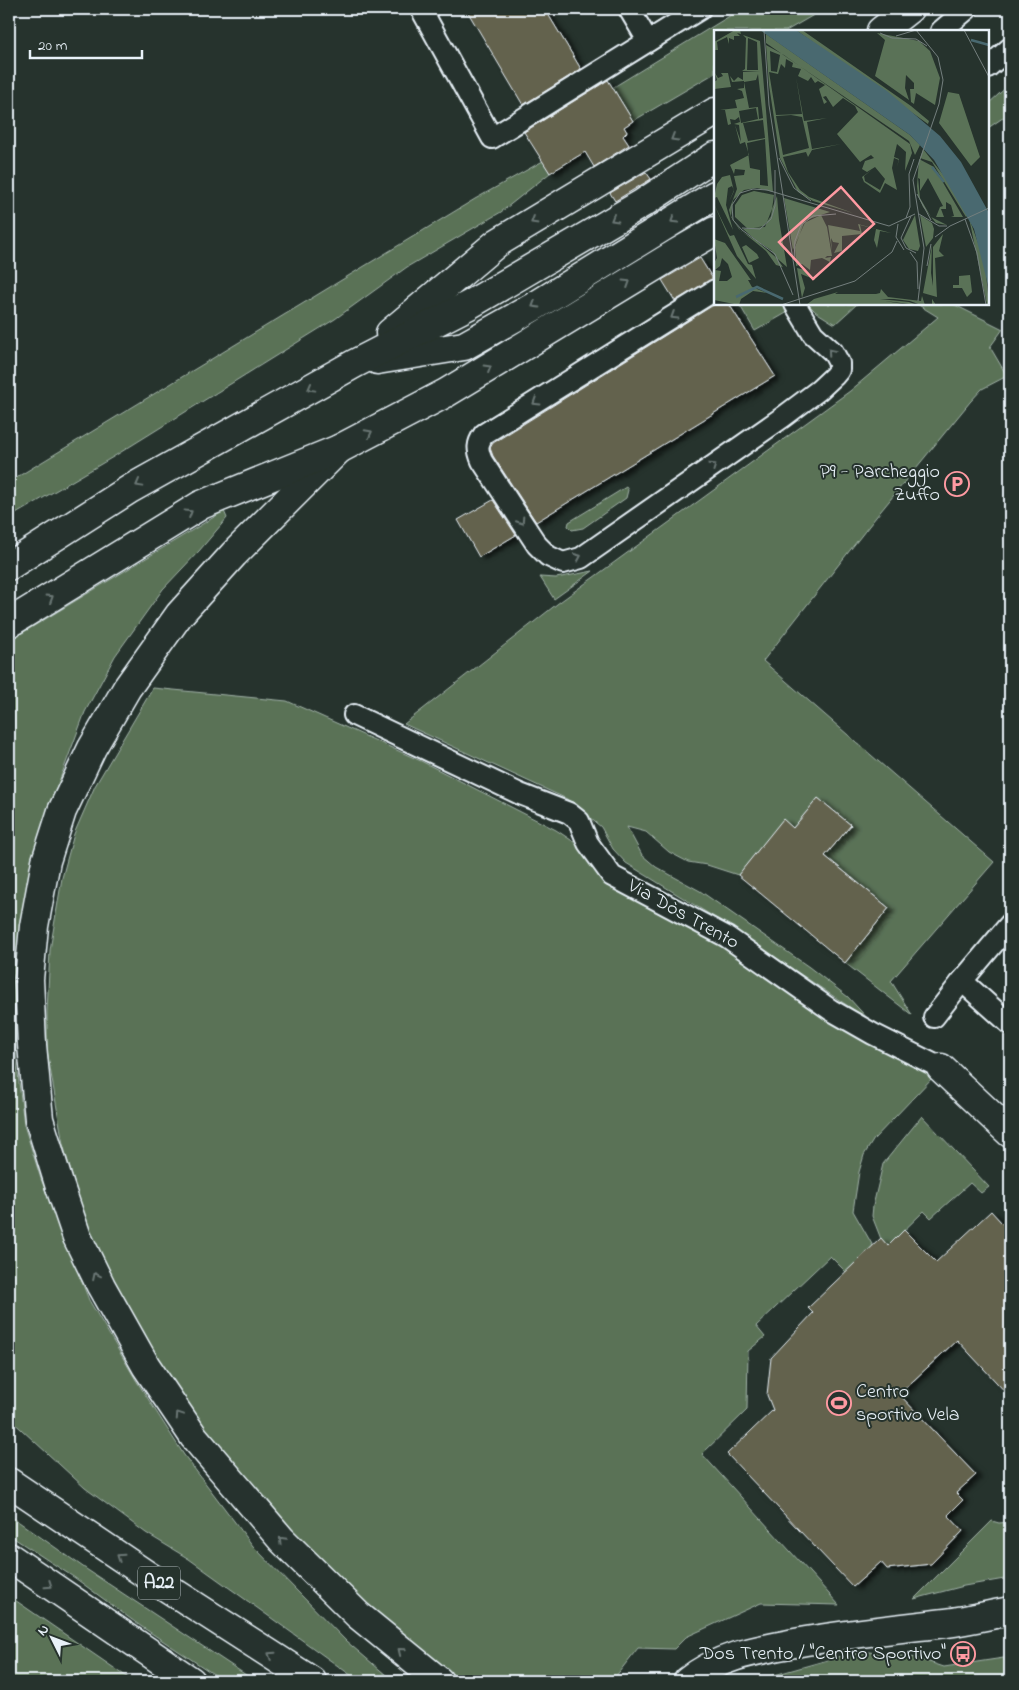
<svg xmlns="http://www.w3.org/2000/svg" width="1019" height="1690" viewBox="0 0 1019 1690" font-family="'Indie Flower',sans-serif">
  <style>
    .green { fill: #5a7257; stroke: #a1b2a8 }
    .building { fill: #64624e; stroke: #e8f1f8; filter: url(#shadow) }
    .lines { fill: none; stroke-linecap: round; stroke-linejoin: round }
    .lane-casing { stroke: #e8f1f8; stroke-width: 24 }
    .street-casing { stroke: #e8f1f8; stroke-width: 31 }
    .highway-casing { stroke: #e8f1f8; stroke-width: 31 }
    .lane { stroke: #26332d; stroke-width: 20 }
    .street { stroke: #26332d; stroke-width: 28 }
    .highway { stroke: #26332d; stroke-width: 28 }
    .oneway { stroke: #6a7674 }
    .labels { text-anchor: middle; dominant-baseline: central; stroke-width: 4; stroke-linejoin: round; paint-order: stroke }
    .shield { fill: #26332d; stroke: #aeb8bb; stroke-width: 1 }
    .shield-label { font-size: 19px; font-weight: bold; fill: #e8f1f8 }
    .poi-label { font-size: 20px; fill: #e8f1f8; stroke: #26332d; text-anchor: end }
    .street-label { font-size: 20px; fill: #e8f1f8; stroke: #26332d }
    .inset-river { fill: none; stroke: #496970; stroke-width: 2.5 }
    .inset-road { fill: none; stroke: #747f7e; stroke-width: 1 }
    .view { fill: #ff9aa2; fill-opacity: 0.15; stroke: #ff9aa2; stroke-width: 2.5 }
    .inset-edge { fill: none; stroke: #e8f1f8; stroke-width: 2.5 }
  </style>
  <defs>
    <filter id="shadow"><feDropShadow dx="5.5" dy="3" stdDeviation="2.5" flood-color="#0009"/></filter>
  </defs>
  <rect width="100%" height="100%" fill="#26332d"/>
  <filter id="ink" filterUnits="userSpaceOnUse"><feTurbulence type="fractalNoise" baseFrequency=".02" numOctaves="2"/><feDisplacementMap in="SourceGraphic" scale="10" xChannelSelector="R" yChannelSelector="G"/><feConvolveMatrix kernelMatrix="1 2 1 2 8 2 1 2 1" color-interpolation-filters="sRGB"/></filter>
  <g filter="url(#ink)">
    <!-- green -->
    <g class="green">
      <polygon points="741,9 824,9 786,31 715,31 715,73 633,121 612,88"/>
      <polygon points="1010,84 1010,113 988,128 988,104"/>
      <polygon points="543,161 550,173 501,212 407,267 335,319 113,457 9,518 9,482 475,199"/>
      <polygon points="739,304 783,304 788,312 755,331"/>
      <polygon points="808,304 857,304 835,324 816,312"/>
      <polygon points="917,304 953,304 1003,329 990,347 1007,376 982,389 970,402 876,517 763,661 994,862 891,981 912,1015 845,963 889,908 825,856 851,825 818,798 793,828 783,820 738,875 707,865 688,862 669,852 646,832 627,827 642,855 656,867 700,891 809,967 848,997 869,1020 727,925 626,863 613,849 601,827 567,799 404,724 557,604 850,391 938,317"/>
      <polygon points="626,487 628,490 626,498 583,528 572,530 568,526 569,522"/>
      <polygon points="224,511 227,518 199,551 163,589 115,656 85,712 38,838 23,906 14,982 16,1057 24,1125 41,1179 89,1300 136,1380 184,1455 253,1546 346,1641 393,1681 359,1681 189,1559 146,1533 85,1488 9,1418 9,641"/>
      <polygon points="593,571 554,599 540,577 556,578"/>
      <polygon points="153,688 287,701 421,761 556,830 574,842 618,891 682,924 735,954 824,1018 934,1076 874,1139 864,1155 859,1172 853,1211 873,1246 846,1272 830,1256 756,1326 765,1337 748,1351 747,1410 702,1454 839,1605 761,1603 686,1637 674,1649 638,1648 612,1681 453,1681 415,1651 318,1565 196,1426 101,1264 80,1204 63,1144 47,1050 47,1011 50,950 62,878 74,834 95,786"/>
      <polygon points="922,1116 989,1187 981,1193 970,1183 931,1218 924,1211 888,1246 881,1239 872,1216 873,1206 883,1164"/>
      <polygon points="9,1515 86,1569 255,1681 224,1681 139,1625 75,1578 9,1535"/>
      <polygon points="992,1521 999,1523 1010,1522 1010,1578 964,1586 914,1599"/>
      <polygon points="9,1596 133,1681 9,1681"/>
      <polygon points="869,1652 917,1658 944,1667 1010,1657 1010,1681 753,1681 849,1654"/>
    </g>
    <!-- building -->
    <g class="building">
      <polygon points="466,9 545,9 581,69 523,105"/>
      <polygon points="608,80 633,121 624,127 627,132 623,136 629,145 594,167 585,152 550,173 524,132"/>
      <polygon points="646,172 651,179 615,201 610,193"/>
      <polygon points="700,258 713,279 675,301 662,280"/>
      <polygon points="715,304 729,304 775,376 536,522 493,456 490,448 493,443"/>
      <polygon points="493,500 516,535 479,557 458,520"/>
      <polygon points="818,798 851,825 825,856 889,908 845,963 738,875 783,819 793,828"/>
      <polygon points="991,1211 1010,1232 1010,1397 957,1340 899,1394 976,1475 956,1493 963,1500 948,1515 963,1531 931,1564 887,1569 881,1562 853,1587 727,1454 773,1410 767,1395 771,1358 813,1313 808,1308 881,1238 888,1246 904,1230 936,1262"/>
    </g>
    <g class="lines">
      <defs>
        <g id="lane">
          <polyline points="421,9 492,138 700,9"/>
          <polyline points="629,9 648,41"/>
          <polyline points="941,31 967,9"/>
          <polyline points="988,67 1010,48"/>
          <path d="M715,290L484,434C477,444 477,449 482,461L537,545L548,556L563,563L581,558L783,417L819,390L834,376L839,370V363L833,352L813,334L795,304"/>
          <polyline points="354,715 520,794 569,813 579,821 588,843 612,876 727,937 831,1010 873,1034 941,1068"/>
          <polyline points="962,981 1010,1024"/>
          <polyline points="934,1017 962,981 1010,924"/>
        </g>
        <g id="street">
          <polyline points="941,1068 1010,1133"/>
          <path d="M688,1681C718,1656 758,1650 795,1643C845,1634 895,1629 946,1623C968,1620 989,1615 1010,1611"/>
        </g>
        <g id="highway">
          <polyline points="881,31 909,9"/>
          <polyline points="390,333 497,243 715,112"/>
          <polyline points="377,360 464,346 535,306 715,195"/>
          <polyline points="339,449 234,554 179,615 127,688 92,748 62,811 46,861 34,926 29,979 32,1045 39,1119 59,1184 77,1237 101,1286 146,1366 194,1437 282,1540 358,1615 439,1681"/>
          <polyline points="9,566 130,489 354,364 469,305 643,203 715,156"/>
          <polyline points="9,623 201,505 339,449 446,393 675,254 715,231"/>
          <polyline points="9,1482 144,1573 312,1681"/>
          <polyline points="9,1557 191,1681"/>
        </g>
      </defs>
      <!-- lane casing -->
      <use href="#lane" class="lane-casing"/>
      <!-- street casing -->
      <use href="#street" class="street-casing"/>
      <!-- highway casing -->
      <use href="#highway" class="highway-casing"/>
      <!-- lane -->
      <use href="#lane" class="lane"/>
      <!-- street -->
      <use href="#street" class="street"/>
      <!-- highway -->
      <use href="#highway" class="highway"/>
    </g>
    <!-- one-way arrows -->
    <defs><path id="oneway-chevron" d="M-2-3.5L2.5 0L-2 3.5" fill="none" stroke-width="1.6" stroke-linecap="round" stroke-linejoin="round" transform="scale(1.25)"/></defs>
    <g class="oneway">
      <use href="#oneway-chevron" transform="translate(674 138) rotate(149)"/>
      <use href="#oneway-chevron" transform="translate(614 219) rotate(150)"/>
      <use href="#oneway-chevron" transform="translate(674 220) rotate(148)"/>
      <use href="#oneway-chevron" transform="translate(534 221) rotate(149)"/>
      <use href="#oneway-chevron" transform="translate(627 283) rotate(-32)"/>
      <use href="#oneway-chevron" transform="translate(535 305) rotate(149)"/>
      <use href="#oneway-chevron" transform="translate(674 316) rotate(148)"/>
      <use href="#oneway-chevron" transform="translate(831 352) rotate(-130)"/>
      <use href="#oneway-chevron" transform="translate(488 368) rotate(-31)"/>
      <use href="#oneway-chevron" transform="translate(311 388) rotate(151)"/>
      <use href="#oneway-chevron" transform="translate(536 402) rotate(148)"/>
      <use href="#oneway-chevron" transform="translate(369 433) rotate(-28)"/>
      <use href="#oneway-chevron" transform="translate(713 466) rotate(-35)"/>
      <use href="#oneway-chevron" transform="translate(139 484) rotate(151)"/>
      <use href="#oneway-chevron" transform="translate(189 513) rotate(-32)"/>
      <use href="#oneway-chevron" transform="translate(521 521) rotate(57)"/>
      <use href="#oneway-chevron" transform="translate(578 557) rotate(-24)"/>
      <use href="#oneway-chevron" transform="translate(50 598) rotate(-32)"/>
      <use href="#oneway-chevron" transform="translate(96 1276) rotate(-116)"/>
      <use href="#oneway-chevron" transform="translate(179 1415) rotate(-124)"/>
      <use href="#oneway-chevron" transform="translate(282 1540) rotate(-133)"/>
      <use href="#oneway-chevron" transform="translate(120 1557) rotate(-146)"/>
      <use href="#oneway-chevron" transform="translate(49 1585) rotate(34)"/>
      <use href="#oneway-chevron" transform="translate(401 1651) rotate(-141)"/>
      <use href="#oneway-chevron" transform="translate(271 1655) rotate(-147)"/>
    </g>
  </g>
  <!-- icons -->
  <defs>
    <symbol id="parking-ring" viewBox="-11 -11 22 22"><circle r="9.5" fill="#26332d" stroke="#ff9aa2" stroke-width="1.5"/><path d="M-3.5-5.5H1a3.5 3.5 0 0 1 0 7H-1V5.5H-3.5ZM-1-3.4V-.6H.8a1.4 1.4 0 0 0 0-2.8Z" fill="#ff9aa2"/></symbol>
    <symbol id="stadium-ring" viewBox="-11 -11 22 22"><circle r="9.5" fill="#26332d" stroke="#ff9aa2" stroke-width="1.5"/><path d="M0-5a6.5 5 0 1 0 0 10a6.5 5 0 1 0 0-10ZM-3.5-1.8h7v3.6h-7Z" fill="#ff9aa2"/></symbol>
    <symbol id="bus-ring" viewBox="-11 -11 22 22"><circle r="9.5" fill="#26332d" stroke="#ff9aa2" stroke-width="1.5"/><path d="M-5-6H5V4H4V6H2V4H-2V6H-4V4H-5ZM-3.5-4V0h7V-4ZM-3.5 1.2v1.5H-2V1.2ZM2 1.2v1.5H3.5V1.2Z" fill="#ff9aa2"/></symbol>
  </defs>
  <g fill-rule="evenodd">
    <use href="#parking-ring" x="943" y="470" width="28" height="28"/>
    <use href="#stadium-ring" x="825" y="1389" width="28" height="28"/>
    <use href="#bus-ring" x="949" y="1640" width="28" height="28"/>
  </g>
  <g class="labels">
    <!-- shield labels -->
    <rect class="shield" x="138" y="1566.5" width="42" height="33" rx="4"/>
    <g class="shield-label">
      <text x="159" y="1583">A22</text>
    </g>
    <!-- poi labels -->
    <g class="poi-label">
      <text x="940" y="472">P9 - Parcheggio<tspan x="940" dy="23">Zuffo</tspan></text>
      <text x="856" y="1392" text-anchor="start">Centro<tspan x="856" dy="23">sportivo Vela</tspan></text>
      <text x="946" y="1654">Dos Trento / "Centro Sportivo"</text>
    </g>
    <!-- street labels -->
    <g class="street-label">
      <text transform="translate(683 915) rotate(29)">Via Dòs Trento</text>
    </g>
  </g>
  <!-- overview -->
  <g transform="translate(714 30)">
    <rect width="275" height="275" fill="#26332d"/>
    <path d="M21,0H26L27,4L23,3L26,6H20V10L15,8V14L13,7L3,12L4,20H0V12ZM82,0H88L197,76L215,91L214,94ZM163,3L205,11L216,21L226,48L221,75L202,63L200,74L197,72L196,59H200V53L192,45L191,58L195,70L161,46L171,10ZM52,4L196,105L206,115L201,125L195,111L52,13ZM29,5L46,11L59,162L43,158L30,160L19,170L17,186L27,201L57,220L69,237L62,235L52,221L25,199L17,187L15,180L23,159L20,146L30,145L31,140L21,139L20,144L16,135L35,125L31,112L26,114L21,95L27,112L25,95L20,94L26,92L25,87L21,90L16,89L17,94L14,95L11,80H6L23,78L21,70L30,68L28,61L23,59L30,58V51L18,52L16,46L20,51L24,47L29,50V42H46L28,41L31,39L32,8ZM34,8L43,12L44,40H33ZM44,44L49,88L45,89L44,77L35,78L30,52L42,50ZM42,78L44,89L27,93L25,81ZM49,90L51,108L34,111L29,93ZM51,109L54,156L46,155V140L36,138L33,113ZM52,15L70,25L196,114L198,123L191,141L192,122L183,114L180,127L185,129L183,137L185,130L180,128L178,138L183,160L171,153L166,163L150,152L148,147L159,139L150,146L151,151L166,160L171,149L161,137L153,142L148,139L151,131L160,128L157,125L146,132L123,104L144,82L141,76L129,68L119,77L112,66L109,67L113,72L110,74L105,59L111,55L104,51L101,53L97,47L94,51L84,46L87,39L78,37L79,33L72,29L71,38L67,34L64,44L55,42L62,85L88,84L82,47L90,91L113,88L93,92L98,119L127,114L98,120L94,127L92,122L69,127L74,142L86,160L95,167L139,183L99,171L84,162L66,128L55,55ZM56,21L66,25L63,42L57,41ZM77,85L88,87L95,118L69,125L62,86ZM1,43L4,48L9,46L7,43H14L17,57L0,59V52L3,50ZM234,62L245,64L266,127L257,136L225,93ZM209,119L238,156L254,185L252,187L218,132L206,128ZM205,129L220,137L249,187H237L240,186L237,175L232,172V179H227L230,187H222L226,177L229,176L214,148L206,161V149L204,148L206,168L217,187L233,195L222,193L209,177L204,166L203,156ZM16,145L20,161L15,172L20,160L18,156L14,158L12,175L19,200L3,167L0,168L3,154L8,147ZM40,161L60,165L57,186L50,196L34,199L21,187V175L28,165ZM63,166L65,190L73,237L29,199L51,197ZM70,168L116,182L92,190L79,220ZM0,174L14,203L16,206L20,205L34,234L38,235L42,249L23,226ZM107,185L113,197L118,226H113L111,228L117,227L116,232L108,228L97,230L96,240L88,234L82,236L81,217L90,193ZM201,185L206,216L204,221L195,219L189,210ZM206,185L218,193L220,199L219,208L212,217ZM255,188L271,232L275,275H273ZM144,194L177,203L166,201L163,218L160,210L162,199L146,195L148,204L128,206V221L120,223L125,213L119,212L117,208L118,222L114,195L146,201ZM229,204L225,221L230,226L221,228L223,267L209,263L218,215L217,243L219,256V217ZM0,209L11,213L37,250H34L38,257L53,263L39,261L27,269L25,275L0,270V233L3,228ZM8,228L14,234L18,247L13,251H5L7,241L1,240L6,236ZM32,215L43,224L45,228L35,233L28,217ZM83,238L91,240L102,250L87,244L91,258L88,268ZM256,245L258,262L253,267L248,258H239V255H245V246ZM167,259L174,267L207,271L208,266L211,275H218V269L222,275H207L196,271L180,269H166L195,272L203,275L171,271L195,275H92L100,269L124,262L121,264H162L166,263Z" fill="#5a7257" fill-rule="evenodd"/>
    <path d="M46,0H82L173,61L226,106L247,132L275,183V259L260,199L220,130L196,105Z" fill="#496970"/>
    <path class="inset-river" d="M257,10L275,15M218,137L230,152M22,267L43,257L69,269"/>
    <path class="inset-road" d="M50,0L55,75L86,275M202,0L224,27L229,50L225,74L199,150L210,218L204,271M250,0L275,47M166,3L178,8L202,9L213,16M182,6L202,0M65,128L80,158L97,171M203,164L217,190M205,184L225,196H233M197,186L187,208L192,218L202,223M192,188L196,177L195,144L200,129M251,189L263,223L272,275M184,194L182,207L190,220M175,196L201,184M28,198L46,199L57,189L61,176V140M221,207L236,196L275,178M196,222L203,232L204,259M80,230L81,211L87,195L99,186L122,184M213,236L217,214M79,265L61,224L28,200L19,190L18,175L26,163L39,159L53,160L175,196M67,275L141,251L178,222L183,211"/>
    <path class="view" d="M127,157L160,194L99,249L65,212Z"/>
    <rect width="275" height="275" class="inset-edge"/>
  </g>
  <!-- margin -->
  <rect width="1019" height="1690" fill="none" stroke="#26332d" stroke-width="30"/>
  <rect x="15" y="15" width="989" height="1660" fill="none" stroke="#e8f1f8" stroke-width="2" filter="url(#ink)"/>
  <!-- north arrow -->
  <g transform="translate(52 1638) rotate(312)" stroke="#26332d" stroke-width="4" paint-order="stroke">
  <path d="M0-4L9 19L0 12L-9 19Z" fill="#e8f1f8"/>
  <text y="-8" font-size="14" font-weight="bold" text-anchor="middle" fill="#e8f1f8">N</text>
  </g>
  <!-- scale -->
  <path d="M30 50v8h112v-8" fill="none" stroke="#e8f1f8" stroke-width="2.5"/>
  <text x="38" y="50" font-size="15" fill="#e8f1f8" stroke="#26332d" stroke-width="4" paint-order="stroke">20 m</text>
</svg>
